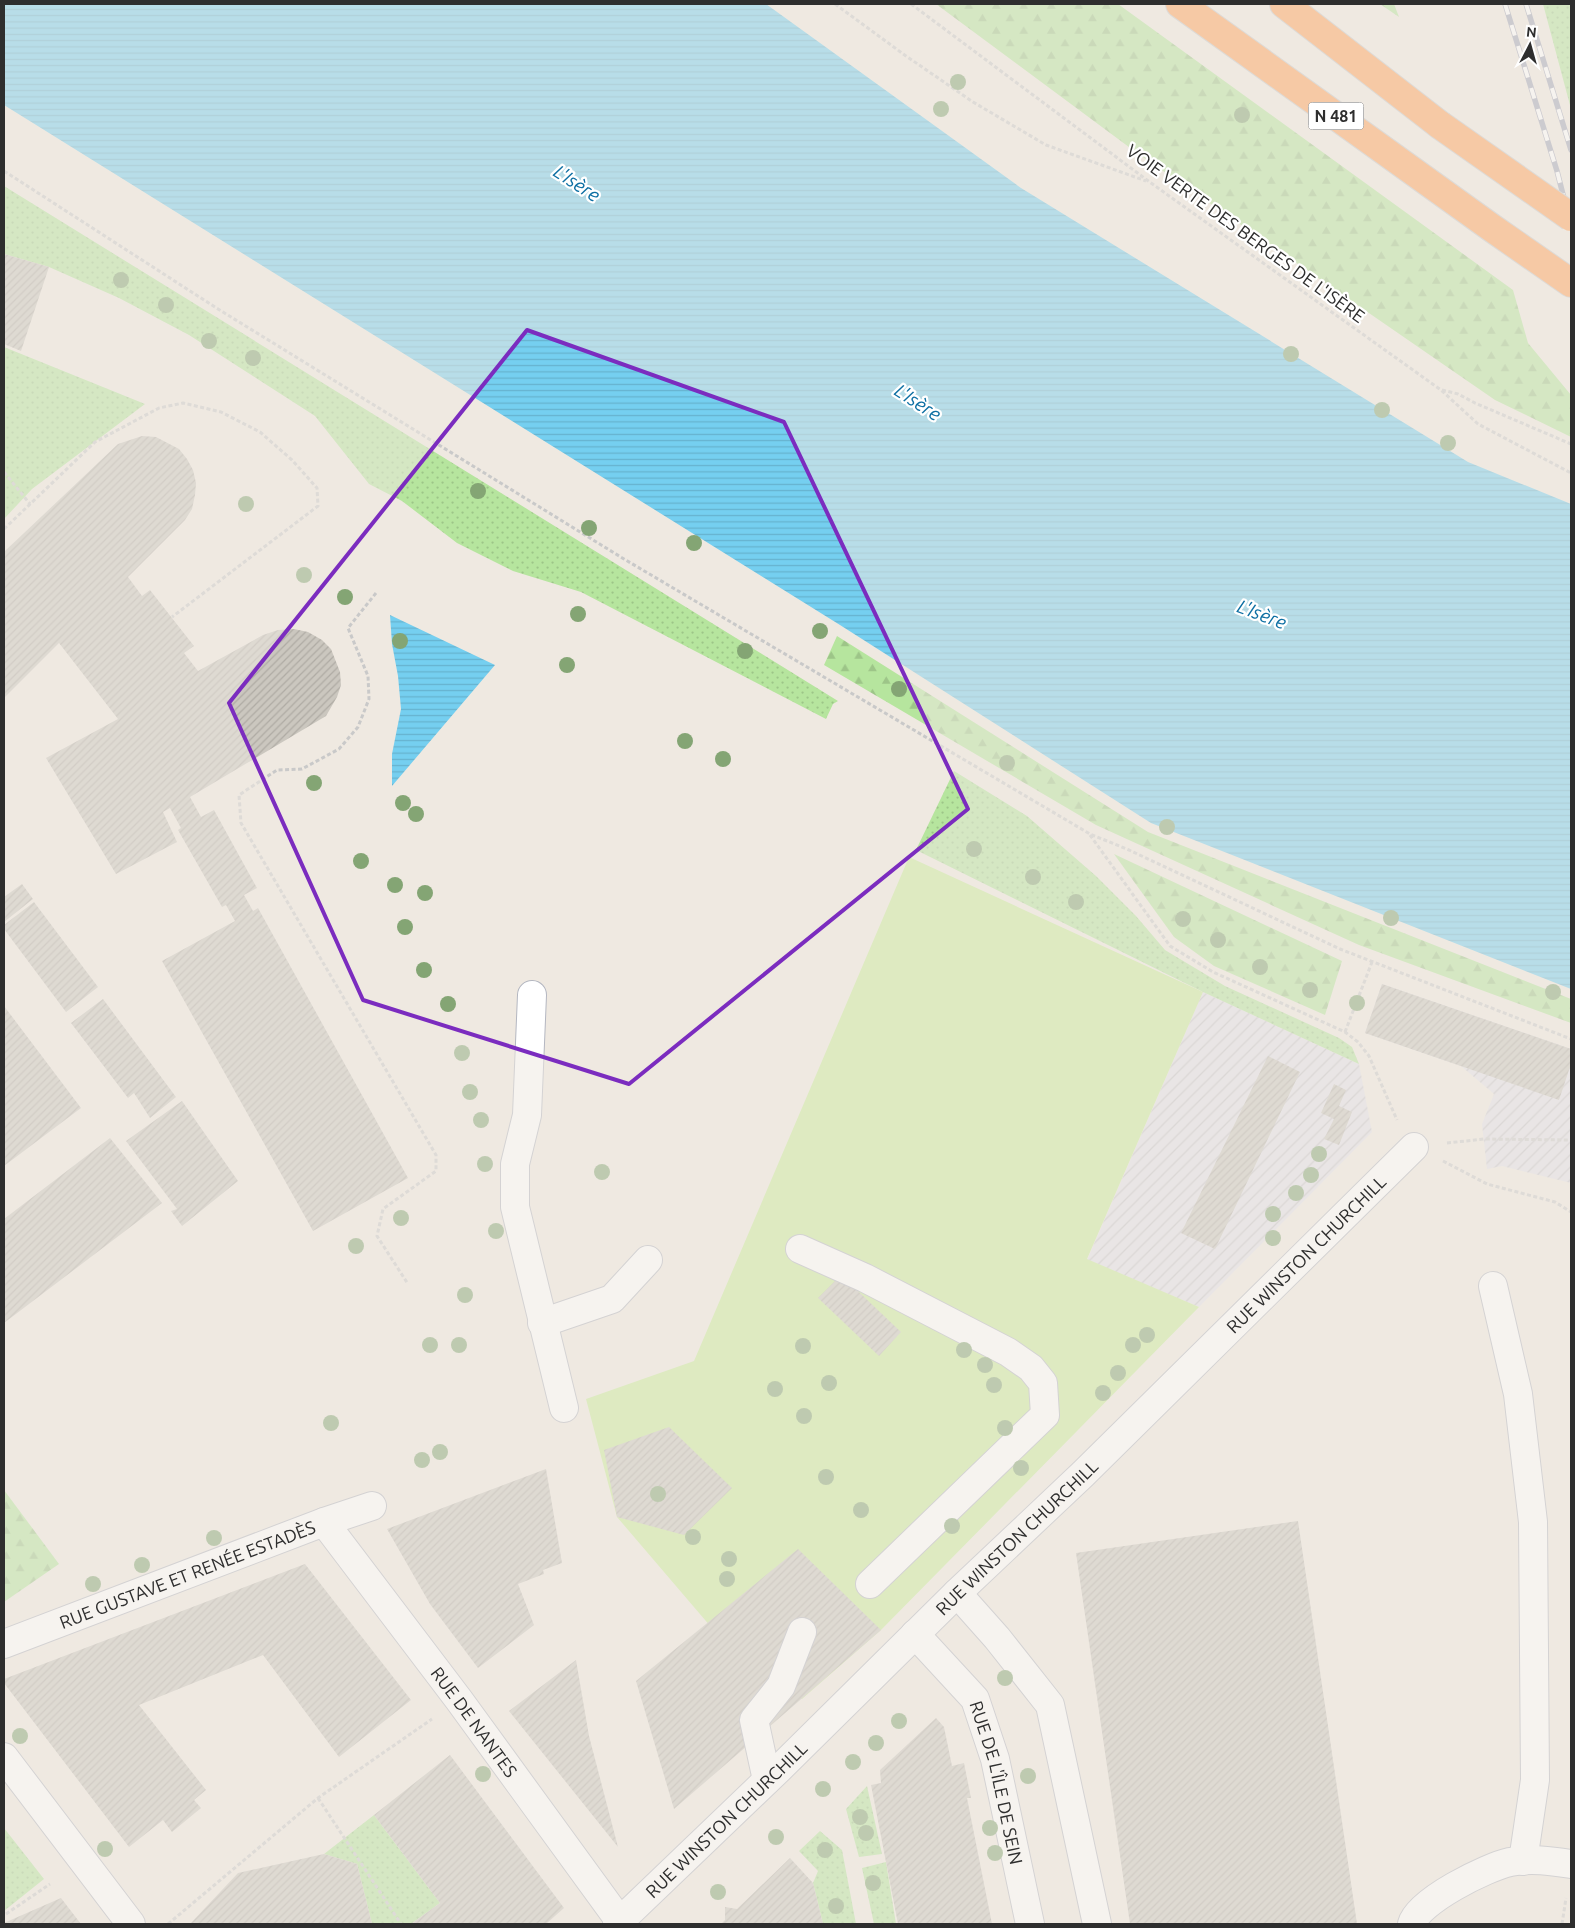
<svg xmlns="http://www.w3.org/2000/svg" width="1575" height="1928" viewBox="0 0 1575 1928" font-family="Ubuntu,sans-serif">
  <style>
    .industrial { fill: url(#industrial-furrows) }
    .grass { fill: url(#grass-dots) }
    .forest { fill: url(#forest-firs) }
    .pitch { fill: #c9ec9a }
    .water { fill: url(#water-rules) }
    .building { fill: url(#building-hatch) }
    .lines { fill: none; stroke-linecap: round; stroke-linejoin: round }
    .minor-casing { stroke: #b4b7c1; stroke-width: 30 }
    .highway-casing { stroke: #c9c9c9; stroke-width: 30 }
    .path { stroke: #c9c9c9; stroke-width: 3; stroke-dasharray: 4 2.5; stroke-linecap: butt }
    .minor { stroke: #fff; stroke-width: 28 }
    .highway { stroke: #ffa35c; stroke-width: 28 }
    .rail-casing { stroke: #a3a6b8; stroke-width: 5.5 }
    .rail { stroke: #fff; stroke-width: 4; stroke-dasharray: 11; stroke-linecap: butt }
    .highway-bridge-casing { stroke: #c9c9c9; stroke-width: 30; stroke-linecap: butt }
    .highway-bridge { stroke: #ffa35c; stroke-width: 28 }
    .tree { fill: #84a574 }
    .marked { fill: none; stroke: #7b2cbf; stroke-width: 4; stroke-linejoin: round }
    .labels { text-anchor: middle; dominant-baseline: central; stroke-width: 4.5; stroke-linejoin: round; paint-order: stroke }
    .shield { fill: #fff; stroke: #6d6d6d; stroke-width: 1 }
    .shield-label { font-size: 16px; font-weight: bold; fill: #2e2e2e }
    .street-label { font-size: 18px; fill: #2e2e2e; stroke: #fff }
    .water-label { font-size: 19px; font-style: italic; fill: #0d6fa3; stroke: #fff }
  </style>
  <defs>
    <pattern id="industrial-furrows" width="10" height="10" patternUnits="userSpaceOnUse" patternTransform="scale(1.25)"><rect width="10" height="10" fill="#e3e1e8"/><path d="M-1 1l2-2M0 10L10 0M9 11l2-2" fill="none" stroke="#c3c1c7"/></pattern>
    <pattern id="grass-dots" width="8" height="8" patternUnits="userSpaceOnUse" patternTransform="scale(1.25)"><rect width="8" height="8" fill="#b6e59e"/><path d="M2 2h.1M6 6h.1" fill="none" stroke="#9dc588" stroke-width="1.8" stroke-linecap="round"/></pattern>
    <pattern id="forest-firs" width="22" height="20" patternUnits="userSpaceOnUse" patternTransform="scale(1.25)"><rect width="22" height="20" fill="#b6e59e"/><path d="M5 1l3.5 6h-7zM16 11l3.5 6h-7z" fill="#9dc588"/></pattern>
    <pattern id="water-rules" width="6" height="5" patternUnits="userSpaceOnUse" patternTransform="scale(1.25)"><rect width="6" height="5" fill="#75cff0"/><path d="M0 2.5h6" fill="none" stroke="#66b2ce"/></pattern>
    <pattern id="building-hatch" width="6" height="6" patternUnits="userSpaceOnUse" patternTransform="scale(1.25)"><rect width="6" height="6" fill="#cbc7bf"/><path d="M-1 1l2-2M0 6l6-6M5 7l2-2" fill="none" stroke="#afaba4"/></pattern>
  </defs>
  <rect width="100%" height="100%" fill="#efe9e1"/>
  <!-- industrial -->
  <g class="industrial">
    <polygon points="1382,984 1571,1049 1571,1183 1502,1166 1487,1169 1482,1124 1494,1094 1461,1066 1365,1033"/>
    <polygon points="1203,992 1359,1064 1372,1132 1199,1307 1087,1260"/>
  </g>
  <!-- grass -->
  <g class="grass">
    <polygon points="1543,4 1571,4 1571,109"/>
    <polygon points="4,186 838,701 833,704 826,719 581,592 513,571 457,543 402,501 369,484 315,416 189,335 119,298 49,267 4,254"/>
    <polygon points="4,347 145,404 32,489 4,519"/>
    <polygon points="954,771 1027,816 1096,876 1136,916 1165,950 1225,986 1339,1038 1352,1047 1359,1064 1203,992 916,850"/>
    <polygon points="867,1786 882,1854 859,1857 846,1809"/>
    <polygon points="374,1815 440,1903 411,1924 372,1924 357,1864 324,1854"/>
    <polygon points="4,1828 44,1879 4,1911"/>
    <polygon points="820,1831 842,1850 856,1924 823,1924 813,1883 818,1871 799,1851"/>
    <polygon points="886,1862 896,1924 874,1924 862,1868"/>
  </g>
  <!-- forest -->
  <g class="forest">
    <polygon points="936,4 1118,4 1513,290 1528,343 1571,395 1571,437 1495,400 1137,153"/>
    <polygon points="1380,4 1394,4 1399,17"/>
    <polygon points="837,636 1148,832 1571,999 1571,1023 1359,945 1096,825 824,665"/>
    <polygon points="1114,854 1342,961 1325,1015 1214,966 1174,937"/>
    <polygon points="4,1490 59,1564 4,1602"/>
  </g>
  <!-- pitch -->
  <polygon class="pitch" points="909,857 1203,992 1087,1259 1199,1307 881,1630 802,1699 751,1667 711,1627 617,1517 586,1399 694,1361"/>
  <!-- water -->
  <g class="water">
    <polygon points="4,4 766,4 1021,188 1468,462 1571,504 1571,989 1151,823 840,625 4,105"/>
    <polygon points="390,615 495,665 392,786 392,754 401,709 398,676 392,644"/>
  </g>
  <!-- building -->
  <g class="building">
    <polygon points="4,254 49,267 21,351 4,344"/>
    <polygon points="142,436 156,437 179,449 187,459 193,470 196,483 195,495 192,509 185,520 128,577 142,596 150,590 194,646 184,653 198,671 263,635 278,630 294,629 308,632 322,640 331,649 340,672 341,685 337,697 326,716 190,797 201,817 214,810 257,888 244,895 253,911 258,908 408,1178 313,1231 162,961 235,921 226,905 222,907 178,830 181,828 170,808 163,812 177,842 116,874 46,758 118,719 59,643 4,698 4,552 118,444"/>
    <polygon points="22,884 33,899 4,922 4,897"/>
    <polygon points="34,902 98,987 66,1012 4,929 4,925"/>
    <polygon points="1382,984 1571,1049 1571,1064 1559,1100 1365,1033"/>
    <polygon points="103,999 176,1097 150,1118 134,1093 128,1098 71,1023"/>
    <polygon points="4,1006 81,1108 4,1166"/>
    <polygon points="1268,1056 1300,1072 1215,1249 1181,1233"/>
    <polygon points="1334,1084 1346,1090 1339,1106 1352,1112 1339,1145 1324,1139 1334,1119 1321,1113"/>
    <polygon points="182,1101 238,1181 182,1226 171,1211 177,1209 126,1141"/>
    <polygon points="110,1138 162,1203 4,1323 4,1219"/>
    <polygon points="841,1275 901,1332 879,1356 818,1298"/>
    <polygon points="669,1427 732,1488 684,1535 617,1517 604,1450"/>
    <polygon points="546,1469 562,1563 543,1570 544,1574 518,1584 534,1625 478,1668 430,1604 387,1529"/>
    <polygon points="1298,1521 1357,1924 1130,1924 1076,1553"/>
    <polygon points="798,1549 881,1630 674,1809 636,1681"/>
    <polygon points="305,1564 411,1700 339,1757 263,1655 139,1705 206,1790 194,1800 201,1808 172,1832 163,1820 129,1847 4,1683 4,1679"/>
    <polygon points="576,1660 589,1736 618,1847 509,1711"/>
    <polygon points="936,1718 944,1727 952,1766 964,1763 971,1798 967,1798 992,1924 898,1924 871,1785 881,1783 880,1770"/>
    <polygon points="450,1755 564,1908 546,1924 411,1924 440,1903 374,1815"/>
    <polygon points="324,1854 357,1864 372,1924 190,1924 238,1873"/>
    <polygon points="790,1858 813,1883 823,1924 721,1924 725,1920 725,1907 737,1909"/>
    <polygon points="61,1898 81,1924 4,1924 4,1923"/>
  </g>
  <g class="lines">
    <defs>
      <g id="minor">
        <polyline points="532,995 527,1115 515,1164 515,1207 564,1408"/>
        <polyline points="800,1249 865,1278 1008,1352 1031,1368 1043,1383 1045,1415 870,1584"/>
        <polyline points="1493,1286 1518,1394 1533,1522 1535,1780 1523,1861"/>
        <polyline points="542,1323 612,1299 648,1260"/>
        <path id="s1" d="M324,1522L459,1700L622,1924"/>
        <polyline points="957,1593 997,1638 1050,1705 1097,1924"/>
        <path id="s2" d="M915,1634L975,1699L995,1759L1030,1924"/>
        <path id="s3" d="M4,1644L324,1522L372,1506"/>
        <polyline points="4,1757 131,1924"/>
        <polyline points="767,1780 754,1720 781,1686 802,1632"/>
        <path id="s4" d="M617,1924L782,1766L957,1593L1083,1474L1414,1147"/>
        <path d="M1412,1924C1418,1901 1487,1867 1510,1862C1531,1858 1551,1861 1571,1864"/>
      </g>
      <g id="highway">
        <polyline points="1180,4 1492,228 1571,283"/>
        <polyline points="1284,4 1440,125"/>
      </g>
    </defs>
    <!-- minor casing -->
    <use href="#minor" class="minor-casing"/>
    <!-- highway casing -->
    <use href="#highway" class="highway-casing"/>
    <!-- path -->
    <g class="path">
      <polyline points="835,4 906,56 973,102 1046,145 1146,181"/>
      <polyline points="911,4 1151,183 1441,390 1478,424 1571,473"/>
      <polyline points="4,171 218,309 624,559 1090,834 1129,850 1340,949 1571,1039"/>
      <polyline points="1442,390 1458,394 1475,403 1571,444"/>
      <polyline points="4,472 30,504"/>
      <polyline points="4,529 95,442 159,408 183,403 221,412 260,432 292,460 317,488 318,506 172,617"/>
      <polyline points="376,593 348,628 368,676 369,699 358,727 339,749 302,769 277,770 239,795 241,823 436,1155 436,1171 383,1209 377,1236 408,1284"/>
      <polyline points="1090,835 1170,946 1213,972 1345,1032 1358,1042 1369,1056 1397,1120"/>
      <polyline points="1345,1032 1372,962"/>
      <polyline points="1447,1143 1484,1139 1571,1140"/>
      <polyline points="1443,1161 1487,1184 1555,1202 1571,1212"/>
      <polyline points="318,1798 401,1924"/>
      <polyline points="6,1914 50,1884"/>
      <polyline points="168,1924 318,1798 432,1719"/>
      <polyline points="1562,1924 1566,1898"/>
    </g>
    <!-- minor -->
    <use href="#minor" class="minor"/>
    <!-- highway -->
    <use href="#highway" class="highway"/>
    <defs>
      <g id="rail">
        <polyline points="1505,4 1557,171 1571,226"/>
        <polyline points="1526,4 1571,150"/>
      </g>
    </defs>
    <!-- rail casing -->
    <use href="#rail" class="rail-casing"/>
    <!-- rail -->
    <use href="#rail" class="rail"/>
    <defs>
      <polyline id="highway-bridge" points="1440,125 1571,217"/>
    </defs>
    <!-- highway-bridge casing -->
    <use href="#highway-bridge" class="highway-bridge-casing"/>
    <!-- highway-bridge -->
    <use href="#highway-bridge" class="highway-bridge"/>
  </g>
  <!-- trees -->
  <g class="tree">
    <circle cx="958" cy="82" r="8"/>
    <circle cx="941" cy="109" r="8"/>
    <circle cx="1242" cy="115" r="8"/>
    <circle cx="121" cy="280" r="8"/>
    <circle cx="166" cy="305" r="8"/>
    <circle cx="209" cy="341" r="8"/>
    <circle cx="1291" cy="354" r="8"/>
    <circle cx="253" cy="358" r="8"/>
    <circle cx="1382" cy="410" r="8"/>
    <circle cx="1448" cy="443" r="8"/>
    <circle cx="478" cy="491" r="8"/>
    <circle cx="246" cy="504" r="8"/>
    <circle cx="589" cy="528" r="8"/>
    <circle cx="694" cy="543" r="8"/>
    <circle cx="304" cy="575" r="8"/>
    <circle cx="345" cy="597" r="8"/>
    <circle cx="578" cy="614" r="8"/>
    <circle cx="820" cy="631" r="8"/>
    <circle cx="400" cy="641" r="8"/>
    <circle cx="745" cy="651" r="8"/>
    <circle cx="567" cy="665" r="8"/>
    <circle cx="899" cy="689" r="8"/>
    <circle cx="685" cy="741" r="8"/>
    <circle cx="723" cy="759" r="8"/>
    <circle cx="1007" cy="763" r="8"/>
    <circle cx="314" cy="783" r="8"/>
    <circle cx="403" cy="803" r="8"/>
    <circle cx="416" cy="814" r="8"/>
    <circle cx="1167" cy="827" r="8"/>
    <circle cx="974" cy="849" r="8"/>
    <circle cx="361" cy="861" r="8"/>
    <circle cx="1033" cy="877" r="8"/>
    <circle cx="395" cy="885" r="8"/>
    <circle cx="425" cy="893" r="8"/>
    <circle cx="1076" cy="902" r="8"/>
    <circle cx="1391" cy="918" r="8"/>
    <circle cx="1183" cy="919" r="8"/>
    <circle cx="405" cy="927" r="8"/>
    <circle cx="1218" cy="940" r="8"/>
    <circle cx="1260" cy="967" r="8"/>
    <circle cx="424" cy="970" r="8"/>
    <circle cx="1310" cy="990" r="8"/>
    <circle cx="1553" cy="992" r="8"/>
    <circle cx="1357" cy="1003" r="8"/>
    <circle cx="448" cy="1004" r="8"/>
    <circle cx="462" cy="1053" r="8"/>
    <circle cx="470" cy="1092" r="8"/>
    <circle cx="481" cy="1120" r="8"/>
    <circle cx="1319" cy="1154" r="8"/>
    <circle cx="485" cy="1164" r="8"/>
    <circle cx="602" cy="1172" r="8"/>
    <circle cx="1311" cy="1175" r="8"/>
    <circle cx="1296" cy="1193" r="8"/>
    <circle cx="1273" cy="1214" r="8"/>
    <circle cx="401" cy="1218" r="8"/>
    <circle cx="496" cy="1231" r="8"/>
    <circle cx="1273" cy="1238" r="8"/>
    <circle cx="356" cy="1246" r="8"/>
    <circle cx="465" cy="1295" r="8"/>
    <circle cx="1147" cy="1335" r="8"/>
    <circle cx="430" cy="1345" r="8"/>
    <circle cx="459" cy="1345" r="8"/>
    <circle cx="1133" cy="1345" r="8"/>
    <circle cx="803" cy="1346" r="8"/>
    <circle cx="964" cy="1350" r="8"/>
    <circle cx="985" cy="1365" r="8"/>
    <circle cx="1118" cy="1373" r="8"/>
    <circle cx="829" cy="1383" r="8"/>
    <circle cx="994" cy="1385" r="8"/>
    <circle cx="775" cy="1389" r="8"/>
    <circle cx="1103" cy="1393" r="8"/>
    <circle cx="804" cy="1416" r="8"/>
    <circle cx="331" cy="1423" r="8"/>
    <circle cx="1005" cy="1428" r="8"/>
    <circle cx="440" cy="1452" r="8"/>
    <circle cx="422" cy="1460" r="8"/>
    <circle cx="1021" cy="1468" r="8"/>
    <circle cx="826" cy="1477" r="8"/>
    <circle cx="658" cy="1494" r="8"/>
    <circle cx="861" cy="1510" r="8"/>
    <circle cx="952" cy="1526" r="8"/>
    <circle cx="693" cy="1537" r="8"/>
    <circle cx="214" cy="1538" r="8"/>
    <circle cx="729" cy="1559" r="8"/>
    <circle cx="142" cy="1565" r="8"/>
    <circle cx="727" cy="1579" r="8"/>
    <circle cx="93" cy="1584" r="8"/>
    <circle cx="1005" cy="1678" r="8"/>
    <circle cx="899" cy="1721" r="8"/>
    <circle cx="20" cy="1736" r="8"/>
    <circle cx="876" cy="1743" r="8"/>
    <circle cx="853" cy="1762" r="8"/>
    <circle cx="483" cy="1774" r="8"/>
    <circle cx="1028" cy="1776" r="8"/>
    <circle cx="823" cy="1789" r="8"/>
    <circle cx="860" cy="1817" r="8"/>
    <circle cx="990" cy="1828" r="8"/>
    <circle cx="866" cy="1833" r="8"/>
    <circle cx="776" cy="1837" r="8"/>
    <circle cx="105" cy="1849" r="8"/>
    <circle cx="825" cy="1850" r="8"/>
    <circle cx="995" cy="1853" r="8"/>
    <circle cx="873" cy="1883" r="8"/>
    <circle cx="718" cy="1892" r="8"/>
    <circle cx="836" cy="1906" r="8"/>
  </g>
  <!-- marked area -->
  <path d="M0 0H1575V1928H0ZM527,330L784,422L968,809L629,1084L363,1000L229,703Z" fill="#efe9e1" fill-opacity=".55" fill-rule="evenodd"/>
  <path class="marked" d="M527,330L784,422L968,809L629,1084L363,1000L229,703Z"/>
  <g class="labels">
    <!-- shield labels -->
    <rect class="shield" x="1308.5" y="102.5" width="55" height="27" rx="4"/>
    <g class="shield-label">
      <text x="1336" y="116">N 481</text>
    </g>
    <!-- street labels -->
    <g class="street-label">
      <text transform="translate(1246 233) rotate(36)">VOIE VERTE DES BERGES DE L'ISÈRE</text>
      <text stroke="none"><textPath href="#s4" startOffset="961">RUE WINSTON CHURCHILL</textPath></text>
      <text stroke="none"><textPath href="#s4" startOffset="556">RUE WINSTON CHURCHILL</textPath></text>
      <text stroke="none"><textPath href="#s3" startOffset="196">RUE GUSTAVE ET RENÉE ESTADÈS</textPath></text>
      <text stroke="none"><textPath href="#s1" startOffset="250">RUE DE NANTES</textPath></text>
      <text stroke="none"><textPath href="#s2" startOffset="175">RUE DE L'ÎLE DE SEIN</textPath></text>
      <text stroke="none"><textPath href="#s4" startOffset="151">RUE WINSTON CHURCHILL</textPath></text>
    </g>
    <!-- water labels -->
    <g class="water-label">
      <text transform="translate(577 183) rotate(33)">L'Isère</text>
      <text transform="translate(918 402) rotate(33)">L'Isère</text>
      <text transform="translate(1262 614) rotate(21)">L'Isère</text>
    </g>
  </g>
  <!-- border -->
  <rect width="1575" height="1928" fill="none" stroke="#2e2e2e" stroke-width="10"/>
  <!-- north arrow -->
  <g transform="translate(1530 45) rotate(6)" stroke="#ffffff" stroke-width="4" paint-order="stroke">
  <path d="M0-4L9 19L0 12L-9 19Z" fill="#2e2e2e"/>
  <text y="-8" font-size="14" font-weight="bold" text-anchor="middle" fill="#2e2e2e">N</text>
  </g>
</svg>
